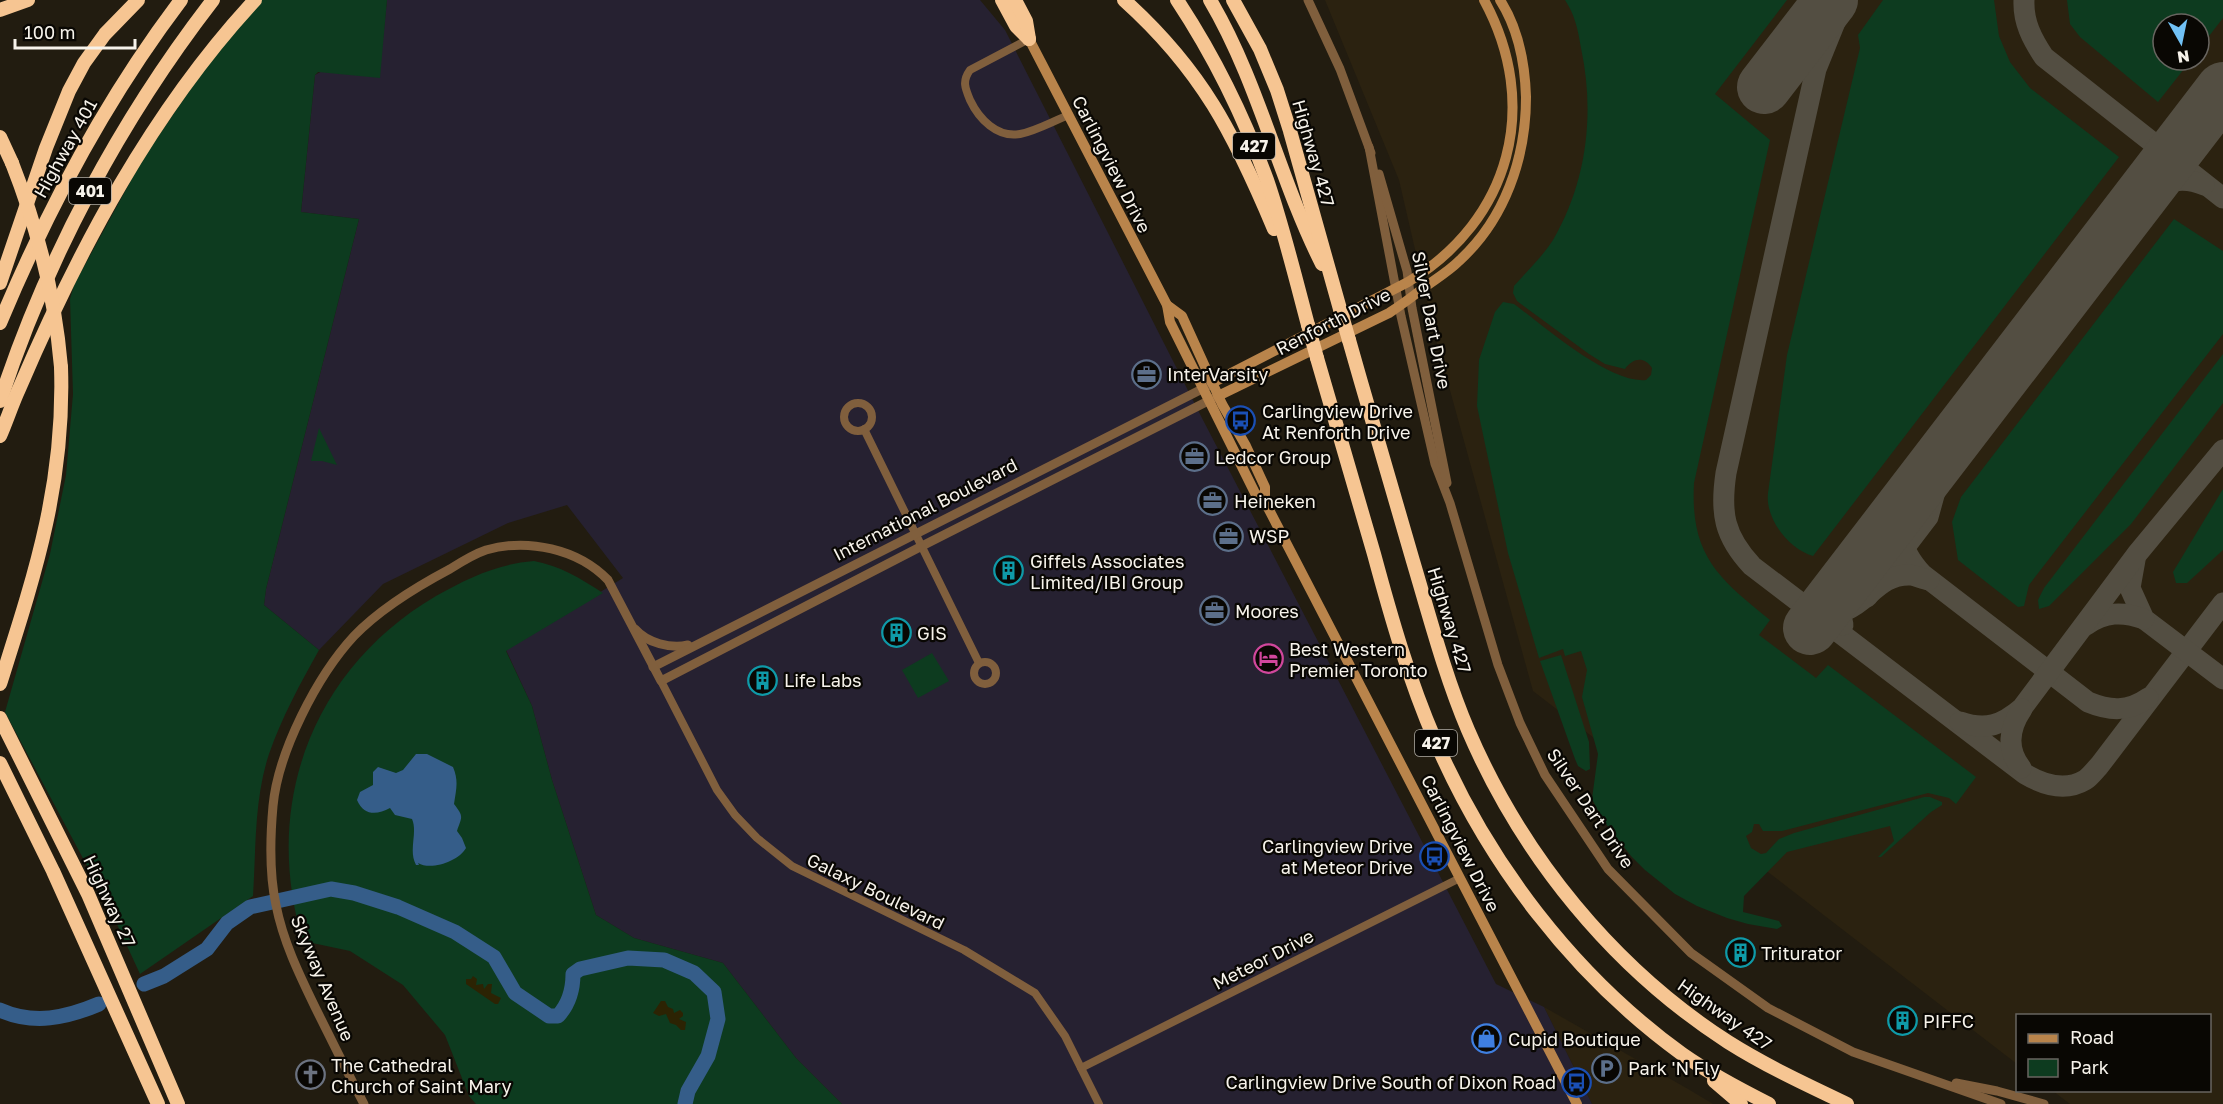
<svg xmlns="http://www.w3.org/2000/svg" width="2223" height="1104" viewBox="0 0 2223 1104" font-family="'Golos Text',sans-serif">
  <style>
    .built { fill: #2b2210; fill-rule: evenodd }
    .industrial { fill: #262131 }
    .green { fill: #0d3b1f }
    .sand { fill: #2c2303 }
    .water { fill: #355d89 }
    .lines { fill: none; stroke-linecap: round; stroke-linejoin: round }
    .river { stroke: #355d89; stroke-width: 15 }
    .taxiway { stroke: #534e42; stroke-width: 21 }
    .runway { stroke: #534e42; stroke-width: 54 }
    .minor { stroke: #805f3d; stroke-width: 8 }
    .tertiary { stroke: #805f3d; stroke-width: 9 }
    .secondary { stroke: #b9844b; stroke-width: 10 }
    .motorway { stroke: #f6c592; stroke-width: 14 }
    .motorway-bridge { stroke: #f6c592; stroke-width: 14 }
    .labels { text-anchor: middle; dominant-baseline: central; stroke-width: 4.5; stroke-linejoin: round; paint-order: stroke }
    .shield { fill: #090703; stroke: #b0aca5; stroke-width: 1.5 }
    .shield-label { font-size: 16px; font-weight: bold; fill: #f7f3eb }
    .street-label { font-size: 18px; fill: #f7f3eb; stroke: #090703 }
    .poi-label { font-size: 18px; fill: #f7f3eb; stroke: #090703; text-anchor: start }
  </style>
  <rect width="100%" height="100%" fill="#221c10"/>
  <!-- built -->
  <g class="built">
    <path d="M1325,0H2223V1104H2070L2053,1091L2210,1090V1016H2018L2017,1064L1533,691L1435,336L1399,180ZM2163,24H2199V60H2163Z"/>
    <polygon points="1544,1007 1688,1089 1713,1104 1592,1104"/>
  </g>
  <!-- industrial -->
  <polygon class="industrial" points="387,0 980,0 1005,30 1203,420 1496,984 1544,1007 1592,1104 842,1104 796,1058 723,963 634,938 596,915 552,780 532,706 506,650 623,578 567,505 508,523 383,584 319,650 264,605 266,589 359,219 301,212 315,75 383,38"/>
  <!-- green -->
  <g class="green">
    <path d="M261,0H387L380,78L318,72L315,75L301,212L359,219L266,589L264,605L319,650C300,684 282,717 269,754C254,799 256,850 253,896L140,974L110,909L5,712L50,554L66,475L73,394L70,299L74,285L141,162L220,45Z"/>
    <path d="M1565,0H1787L1715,94L1770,140L1694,483C1690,555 1718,578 1770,620L1759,635L1816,678L1828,665L1976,777L1956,804L1949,798L1928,793L1782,831H1763L1759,824H1754L1752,832L1746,836L1751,848L1761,854L1766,853L1779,839L1794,833L1924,797H1930L1942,802V805L1931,812L1881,857H1878L1894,841L1890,826L1787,852L1744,896L1743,912L1779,921L1782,926L1777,929L1748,924L1727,918L1697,906L1675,894L1645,870L1631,856L1603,820L1592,799L1598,754L1582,697L1587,670L1581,651L1565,656L1563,649L1539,658L1508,553L1477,406L1479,360L1495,312L1503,302L1514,304C1544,326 1609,384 1646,380L1651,375L1652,368C1644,356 1633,358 1625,369L1605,364L1589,354L1517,301L1513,293L1514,286C1527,271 1543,256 1553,240C1587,182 1595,113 1581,48C1578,30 1575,15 1565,0Z"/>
    <path d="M1883,0H1994L1999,36L2010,62L2030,88L2119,157L1813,556C1788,549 1765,518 1768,493L1787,355L1860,48L1858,35Z"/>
    <polygon points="2067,0 2223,0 2223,18 2199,49 2199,24 2163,24 2163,60 2191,60 2158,102 2080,37 2070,24"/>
    <polygon points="2174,219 2223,251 2223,334 2029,585 2024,606 2018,607 1958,560 1952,522 1961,497"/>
    <polygon points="2223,354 2223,403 2131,524 2049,606 2039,609 2038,600 2044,588"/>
    <polygon points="319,428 337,465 322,461 311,461"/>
    <polygon points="2223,489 2223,550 2187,583 2176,583 2173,572"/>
    <path d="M534,561C560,566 580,578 603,593L506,651L532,706L552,780L596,915L634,938L723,963L796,1058L842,1104H476L469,1096L445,1035L403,985L350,951L303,941C261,804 313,668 436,596C468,578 497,564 534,561Z"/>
    <polygon points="932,653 949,681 918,698 902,670"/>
    <polygon points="1561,655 1589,742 1590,769 1586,771 1578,766 1575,759 1540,661"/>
  </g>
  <!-- sand -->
  <g class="sand">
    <polygon points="473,976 477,979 476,985 483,984 484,989 488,984 492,984 491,993 501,998 498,1004 495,1004 466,984 466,979 471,979"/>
    <polygon points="661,1001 665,1001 668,1007 673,1009 674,1013 680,1010 683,1013 683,1016 679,1019 686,1022 685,1030 681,1030 676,1025 670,1023 666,1014 659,1016 653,1013"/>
  </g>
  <!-- water -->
  <path class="water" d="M416,754H427L453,767C459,781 456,790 454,804C464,817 462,816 457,831L462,838L466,848C459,861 431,871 418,863L419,865H416C408,850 418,833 412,819L395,815L390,808C377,815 364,816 357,800L360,792L373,785V772L378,767L396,773L403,770Z"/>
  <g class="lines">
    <!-- river -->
    <g class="river">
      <path d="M144,984L164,976L207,949L227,923L250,907L331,889L354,893L398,907L455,932L494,957L515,993L549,1016H558C569,1004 573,990 573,974L580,969L628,958L664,960L694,973L714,992L718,1019L708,1056L688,1091L685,1104"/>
      <path d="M0,1010C34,1025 66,1018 99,1004"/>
    </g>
    <!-- taxiway -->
    <g class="taxiway">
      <path d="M1844,0L1816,69L1726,473C1720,513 1724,536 1752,566L2025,774C2042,784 2065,792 2085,780C2090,777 2095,770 2099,766L2223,603"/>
      <path d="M2024,0C2023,22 2032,39 2044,57L2223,198"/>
      <path d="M2144,192C2165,182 2182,175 2204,185"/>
      <path d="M1913,493C1898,527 1896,546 1922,574L2088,702C2110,711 2128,712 2148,698"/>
      <polyline points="2135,560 2130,588 2144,619 2223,679"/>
      <polyline points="1867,597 1928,517 1947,448"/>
      <path d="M1811,608C1865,628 1866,573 1911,575C1917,576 1923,579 1929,580"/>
      <polyline points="1843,625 1839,606 1843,584"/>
      <path d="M2086,625C2105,612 2122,611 2144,619"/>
      <path d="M1960,722C1986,731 2002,725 2022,708L2137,554L2223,450"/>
      <path d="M2021,768C2006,749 2009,728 2022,709"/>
    </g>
    <!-- runway -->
    <g class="runway">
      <polyline points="1764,87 1831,0"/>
      <polyline points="1810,628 2223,89"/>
    </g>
    <!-- minor -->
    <g class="minor">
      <path d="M1029,39L970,70C962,81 965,88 970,100C979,119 997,138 1020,134C1036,131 1053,121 1069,115"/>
      <circle cx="858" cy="417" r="14"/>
      <polyline points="864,429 979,663"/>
      <circle cx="985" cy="673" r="11"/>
      <polyline points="661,681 717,790 735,815 757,838 792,866 964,950 1035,993 1065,1036 1099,1104"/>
      <polyline points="1081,1068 1460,878"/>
    </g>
    <!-- tertiary -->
    <g class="tertiary">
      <polyline points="1308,0 1340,69 1371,153"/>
      <polyline points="1369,147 1401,316 1435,464 1450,503 1498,665 1520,723 1545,775 1608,869 1691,953 1768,1008 1853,1052 2001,1104"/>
      <polyline points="1379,174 1407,271 1412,308 1447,483"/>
      <path d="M635,629C647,643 671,649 688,645"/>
      <polyline points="653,667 1208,386"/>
      <polyline points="1956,1083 1997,1091 2044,1104"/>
      <path d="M364,1104C347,1072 331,1039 315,1007C299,974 283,941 276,905C269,873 270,839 273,806C278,752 317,676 354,636C381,608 416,587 450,569C461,562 474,554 486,550C528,538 578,549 608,580L661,681L922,546L1214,398"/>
    </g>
    <!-- secondary -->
    <g class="secondary">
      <polyline points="1029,39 1167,305 1170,322 1255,493 1265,502 1577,1104"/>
      <polyline points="1167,305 1182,316 1222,404 1246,446 1265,487 1265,502"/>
      <path d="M1212,383L1408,282C1511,220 1541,105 1484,0"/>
      <path d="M1218,396L1389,313C1401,305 1411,298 1422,289C1434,280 1448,272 1459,261C1505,219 1526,158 1526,97C1525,64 1518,28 1500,0"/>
    </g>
    <!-- motorway -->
    <g class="motorway">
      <polyline points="1002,0 1016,26 1029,39"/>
      <polyline points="1015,0 1026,21 1029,39"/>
      <path d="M1124,0C1202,70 1234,134 1274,229"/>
      <path d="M1177,0C1214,56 1244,117 1267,180C1283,227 1295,276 1308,325"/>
      <path d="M1210,0C1259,83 1279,179 1322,264"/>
      <polyline points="1233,0 1260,49 1277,90 1290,131 1340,309"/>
      <polyline points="0,10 28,0"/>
      <polyline points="0,137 12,163"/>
      <polyline points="0,283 46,148 69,91 84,63 105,34 138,0"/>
      <path d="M0,323C48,208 106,99 181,0"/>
      <path d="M1349,340C1370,414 1392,488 1413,561C1430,618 1445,676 1468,730C1522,856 1613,968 1728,1042C1766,1066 1807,1085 1847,1104"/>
      <path d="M1317,358C1336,423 1355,489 1374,554C1391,617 1409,680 1435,740C1488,863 1573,975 1682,1054C1709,1073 1739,1089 1769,1104"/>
      <path d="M0,401C47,257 121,119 213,0"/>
      <path d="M0,436C7,420 12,404 19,389C78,251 152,111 255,0"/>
      <path d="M0,684C35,574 65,484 61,367"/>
      <polyline points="0,718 88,894 178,1104"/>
      <polyline points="0,763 53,871 158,1104"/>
      <polyline points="1714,1081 1741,1104"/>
    </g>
    <!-- motorway-bridge -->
    <g class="motorway-bridge">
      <path d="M12,163C38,229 55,296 61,367"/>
      <polyline points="1340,309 1349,340"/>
      <polyline points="1308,325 1317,358"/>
    </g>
  </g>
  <!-- icons -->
  <defs>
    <symbol id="office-ring" viewBox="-11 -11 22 22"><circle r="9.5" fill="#090703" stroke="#5c6f8a" stroke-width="1.5"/><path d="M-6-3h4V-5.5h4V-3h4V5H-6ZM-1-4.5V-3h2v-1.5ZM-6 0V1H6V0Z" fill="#5c6f8a"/></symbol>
    <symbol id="bus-ring" viewBox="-11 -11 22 22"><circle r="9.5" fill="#090703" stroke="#1a4fb4" stroke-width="1.5"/><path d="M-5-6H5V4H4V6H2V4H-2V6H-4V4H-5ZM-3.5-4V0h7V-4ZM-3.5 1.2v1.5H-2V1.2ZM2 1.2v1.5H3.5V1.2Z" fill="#1a4fb4"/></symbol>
    <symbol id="building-ring" viewBox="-11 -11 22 22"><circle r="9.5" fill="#090703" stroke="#0f9aa8" stroke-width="1.5"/><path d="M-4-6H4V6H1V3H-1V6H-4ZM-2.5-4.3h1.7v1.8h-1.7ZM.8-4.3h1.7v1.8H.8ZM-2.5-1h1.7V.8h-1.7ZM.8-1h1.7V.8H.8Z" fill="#0f9aa8"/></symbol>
    <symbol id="hotel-ring" viewBox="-11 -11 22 22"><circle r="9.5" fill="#090703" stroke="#d1479c" stroke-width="1.5"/><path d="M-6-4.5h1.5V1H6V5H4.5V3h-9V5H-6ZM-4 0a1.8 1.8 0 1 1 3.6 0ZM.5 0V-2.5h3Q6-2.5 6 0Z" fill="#d1479c"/></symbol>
    <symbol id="shop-ring" viewBox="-11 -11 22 22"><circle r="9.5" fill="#090703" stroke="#3f7fe0" stroke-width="1.5"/><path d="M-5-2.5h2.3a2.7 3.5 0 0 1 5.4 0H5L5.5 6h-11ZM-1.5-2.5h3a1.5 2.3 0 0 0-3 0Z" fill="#3f7fe0"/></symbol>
    <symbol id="parking-ring" viewBox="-11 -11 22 22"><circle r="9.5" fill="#090703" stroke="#5c6f8a" stroke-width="1.5"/><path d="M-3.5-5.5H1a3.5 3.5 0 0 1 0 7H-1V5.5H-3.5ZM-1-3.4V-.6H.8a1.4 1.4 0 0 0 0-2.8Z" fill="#5c6f8a"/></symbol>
    <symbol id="church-ring" viewBox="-11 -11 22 22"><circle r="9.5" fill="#090703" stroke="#6b7280" stroke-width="1.5"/><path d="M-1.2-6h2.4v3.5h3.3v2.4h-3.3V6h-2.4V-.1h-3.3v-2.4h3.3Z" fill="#6b7280"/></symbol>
  </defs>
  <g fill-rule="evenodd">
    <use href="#office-ring" x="1130" y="358" width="33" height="33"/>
    <use href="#bus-ring" x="1224" y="404" width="33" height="33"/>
    <use href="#office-ring" x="1178" y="440" width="33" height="33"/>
    <use href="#office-ring" x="1196" y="484" width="33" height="33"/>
    <use href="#office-ring" x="1212" y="520" width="33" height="33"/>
    <use href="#building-ring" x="992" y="554" width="33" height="33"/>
    <use href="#office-ring" x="1198" y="594" width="33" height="33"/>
    <use href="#building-ring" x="880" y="616" width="33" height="33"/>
    <use href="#hotel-ring" x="1252" y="642" width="33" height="33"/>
    <use href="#building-ring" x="746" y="664" width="33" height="33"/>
    <use href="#bus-ring" x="1418" y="840" width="33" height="33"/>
    <use href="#building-ring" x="1724" y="936" width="33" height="33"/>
    <use href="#building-ring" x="1886" y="1004" width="33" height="33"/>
    <use href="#shop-ring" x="1470" y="1022" width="33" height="33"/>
    <use href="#parking-ring" x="1590" y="1052" width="33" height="33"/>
    <use href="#church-ring" x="294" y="1058" width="33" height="33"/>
    <use href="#bus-ring" x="1560" y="1066" width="33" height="33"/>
  </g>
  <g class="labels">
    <!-- shield labels -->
    <g class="shield">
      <rect x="1233" y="133" width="42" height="26" rx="4.5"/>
      <rect x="69" y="178" width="42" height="26" rx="4.5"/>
      <rect x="1415" y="730" width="42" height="26" rx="4.5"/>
    </g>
    <g class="shield-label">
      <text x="1254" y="146">427</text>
      <text x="90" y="191">401</text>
      <text x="1436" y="743">427</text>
    </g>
    <!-- street labels -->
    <g class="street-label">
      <text transform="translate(65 148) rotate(-61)">Highway 401</text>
      <text transform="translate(1314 153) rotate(74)">Highway 427</text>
      <text transform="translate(1112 164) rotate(63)">Carlingview Drive</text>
      <text transform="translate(1432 320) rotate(79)">Silver Dart Drive</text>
      <text transform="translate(1333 321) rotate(-27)">Renforth Drive</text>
      <text transform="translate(925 509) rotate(-27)">International Boulevard</text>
      <text transform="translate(1450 620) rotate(73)">Highway 427</text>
      <text transform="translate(1591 808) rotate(56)">Silver Dart Drive</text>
      <text transform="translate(1461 843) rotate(63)">Carlingview Drive</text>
      <text transform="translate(876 891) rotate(26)">Galaxy Boulevard</text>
      <text transform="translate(110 901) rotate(65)">Highway 27</text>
      <text transform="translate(1263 959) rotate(-27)">Meteor Drive</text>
      <text transform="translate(323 978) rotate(67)">Skyway Avenue</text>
      <text transform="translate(1725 1014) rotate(35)">Highway 427</text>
    </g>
    <!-- poi labels -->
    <g class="poi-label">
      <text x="1167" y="374">InterVarsity</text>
      <text x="1262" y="411">Carlingview Drive<tspan x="1262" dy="21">At Renforth Drive</tspan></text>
      <text x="1215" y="457">Ledcor Group</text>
      <text x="1234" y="501">Heineken</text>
      <text x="1249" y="536">WSP</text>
      <text x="1030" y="561">Giffels Associates<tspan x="1030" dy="21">Limited/IBI Group</tspan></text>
      <text x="1235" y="611">Moores</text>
      <text x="917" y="633">GIS</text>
      <text x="1289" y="649">Best Western<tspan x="1289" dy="21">Premier Toronto</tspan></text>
      <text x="784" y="680">Life Labs</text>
      <text x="1413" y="846" text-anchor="end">Carlingview Drive<tspan x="1413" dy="21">at Meteor Drive</tspan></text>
      <text x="1761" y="953">Triturator</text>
      <text x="1923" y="1021">PIFFC</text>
      <text x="1508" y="1039">Cupid Boutique</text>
      <text x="331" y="1065">The Cathedral<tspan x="331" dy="21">Church of Saint Mary</tspan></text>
      <text x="1628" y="1068">Park 'N Fly</text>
      <text x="1556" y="1082" text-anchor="end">Carlingview Drive South of Dixon Road</text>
    </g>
  </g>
  <!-- legend -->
  <rect x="2016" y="1014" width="195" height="78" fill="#090703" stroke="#686560" stroke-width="1.5"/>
  <rect x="2028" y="1034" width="30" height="9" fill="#b9844b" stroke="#686560" stroke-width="1.5"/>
  <text x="2070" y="1044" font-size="18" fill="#f7f3eb">Road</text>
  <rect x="2028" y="1059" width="30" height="18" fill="#0d3b1f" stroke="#686560" stroke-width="1.5"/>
  <text x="2070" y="1074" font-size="18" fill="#f7f3eb">Park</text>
  <!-- north arrow -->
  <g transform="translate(2181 42) rotate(171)"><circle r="28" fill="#090703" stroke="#686560" stroke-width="1.5"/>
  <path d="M0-4.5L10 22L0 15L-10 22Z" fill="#71c1f5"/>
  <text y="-9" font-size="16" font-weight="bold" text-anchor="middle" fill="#f7f3eb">N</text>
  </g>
  <!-- scale -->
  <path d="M15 39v9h120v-9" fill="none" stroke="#f7f3eb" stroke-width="3"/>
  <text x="24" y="39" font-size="18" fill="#f7f3eb" stroke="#090703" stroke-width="4.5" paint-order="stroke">100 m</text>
</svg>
